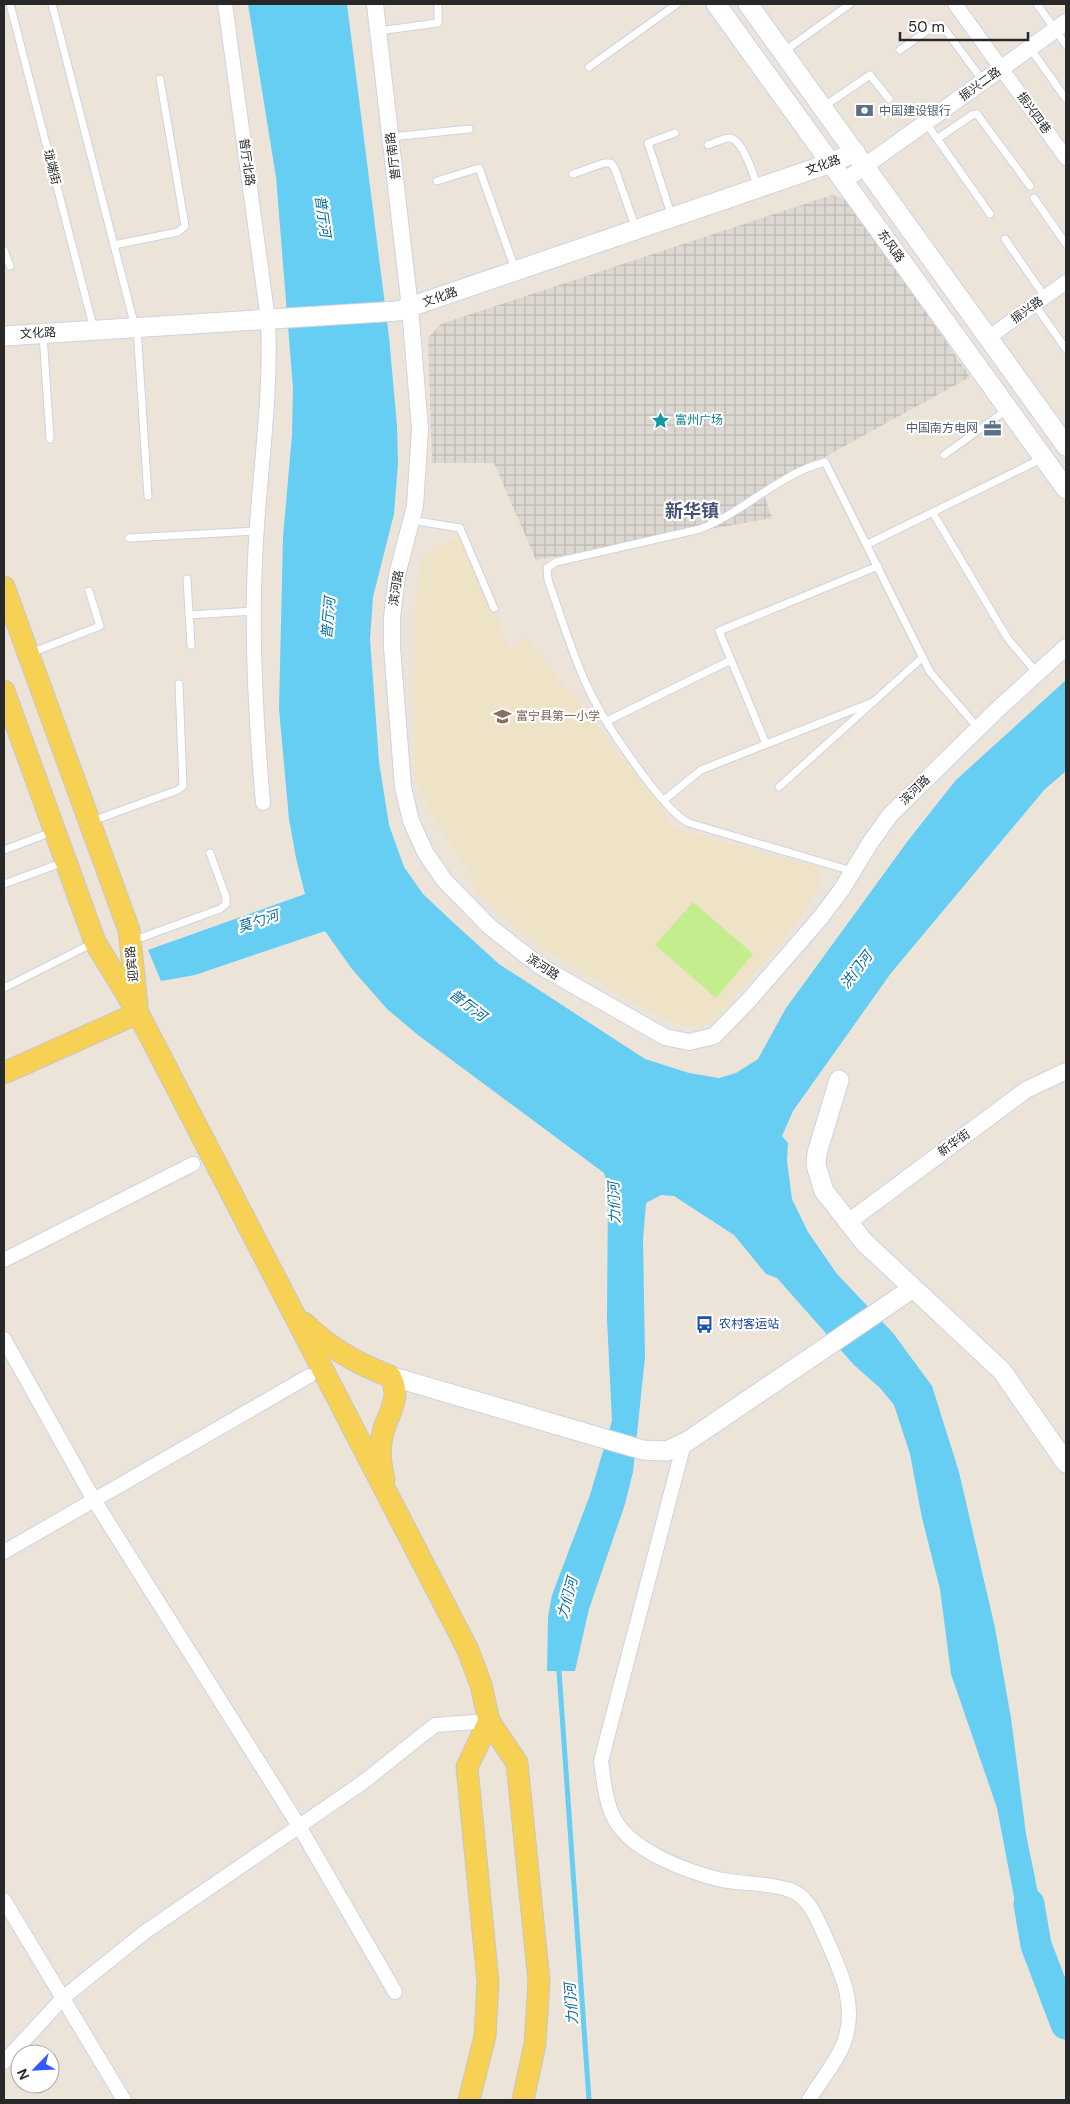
<svg xmlns="http://www.w3.org/2000/svg" width="1070" height="2104" viewBox="0 0 1070 2104" font-family="'DM Sans','Noto Sans SC',sans-serif">
  <style>
    .education { fill: #eee2c7 }
    .pitch { fill: #c4ed8d }
    .plaza { fill: url(#plaza-grid) }
    .water { fill: #66cdf3 }
    .lines { fill: none; stroke-linecap: round; stroke-linejoin: round }
    .stream { stroke: #66cdf3; stroke-width: 5 }
    .river { stroke: #66cdf3; stroke-width: 31 }
    .service-casing { stroke: #ced2e2; stroke-width: 9 }
    .minor-casing { stroke: #ced2e2; stroke-width: 16 }
    .tertiary-casing { stroke: #ced2e2; stroke-width: 18 }
    .secondary-casing { stroke: #ced2e2; stroke-width: 21 }
    .primary-casing { stroke: #c7c7c7; stroke-width: 23 }
    .service { stroke: #fff; stroke-width: 7 }
    .minor { stroke: #fff; stroke-width: 14 }
    .tertiary { stroke: #fff; stroke-width: 16 }
    .secondary { stroke: #fff; stroke-width: 19 }
    .primary { stroke: #f6d153; stroke-width: 21 }
    .labels { text-anchor: middle; dominant-baseline: central; stroke-width: 4.5; stroke-linejoin: round; paint-order: stroke }
    .street-label { font-size: 12px; fill: #282828; stroke: #fff }
    .service-label { font-size: 12px; fill: #4e5e75; stroke: #fff; text-anchor: start }
    .culture-label { font-size: 12px; fill: #0d838f; stroke: #fff; text-anchor: start }
    .education-label { font-size: 12px; fill: #785e54; stroke: #fff; text-anchor: start }
    .transit-label { font-size: 12px; fill: #164399; stroke: #fff; text-anchor: start }
    .water-label { font-size: 14px; font-style: italic; fill: #07699d; stroke: #fff }
    .district-label { font-size: 18px; font-weight: bold; fill: #47507a; stroke: #fff }
  </style>
  <defs>
    <pattern id="plaza-grid" width="8" height="8" patternUnits="userSpaceOnUse" patternTransform="scale(1.25)"><rect width="8" height="8" fill="#dcd7d0"/><path d="M0 4h8M4 0v8" fill="none" stroke="#bdb9b3"/></pattern>
  </defs>
  <rect width="100%" height="100%" fill="#ece4d9"/>
  <!-- education -->
  <polygon class="education" points="466,532 509,650 525,637 663,807 670,827 821,868 819,887 799,919 714,1022 702,1026 681,1025 630,1001 543,948 473,890 470,872 432,816 415,782 414,625 421,558"/>
  <!-- pitch -->
  <polygon class="pitch" points="693,902 753,954 716,998 655,945"/>
  <!-- plaza -->
  <polygon class="plaza" points="832,195 851,202 970,377 763,491 772,518 536,560 494,463 432,463 428,338 441,324"/>
  <!-- water -->
  <polygon class="water" points="248,4 347,4 389,337 397,426 398,464 394,514 373,597 370,639 379,762 389,825 404,867 423,894 456,925 499,964 645,1059 689,1073 719,1078 736,1073 758,1059 786,1008 910,838 956,780 1066,680 1066,771 1045,789 891,973 793,1111 782,1136 788,1143 787,1161 792,1199 808,1232 837,1274 893,1333 932,1386 959,1472 995,1628 1011,1718 1026,1834 1048,1942 1024,1949 997,1808 951,1674 940,1589 922,1518 910,1454 894,1405 880,1388 854,1365 777,1278 766,1274 734,1235 674,1196 661,1195 646,1203 643,1240 645,1357 633,1472 625,1504 589,1609 575,1671 547,1671 548,1617 552,1595 590,1495 612,1421 607,1319 608,1186 604,1173 418,1035 387,1009 352,969 325,931 195,975 161,981 148,950 305,894 296,858 289,819 279,709 283,537 292,435 293,388 276,177"/>
  <g class="lines">
    <!-- stream -->
    <polyline class="stream" points="561,1665 559,1671 589,2100"/>
    <!-- river -->
    <polyline class="river" points="1029,1904 1036,1945 1066,2024"/>
    <defs>
      <g id="service">
        <polyline points="10,4 94,330"/>
        <polyline points="52,4 135,327"/>
        <polyline points="1037,4 1066,45"/>
        <polyline points="378,31 438,23 438,4"/>
        <polyline points="1030,48 1066,99"/>
        <polyline points="900,50 935,25 941,24 983,81"/>
        <polyline points="783,52 850,4"/>
        <polyline points="589,67 677,4"/>
        <polyline points="823,107 870,75 889,99"/>
        <polyline points="926,123 990,214"/>
        <polyline points="391,137 469,129"/>
        <polyline points="937,139 972,115 977,114 1030,186"/>
        <path d="M708,145C714,143 725,137 731,138C744,142 754,177 758,188"/>
        <polyline points="573,174 604,163 611,163 615,169 636,229"/>
        <polyline points="437,181 479,168 515,269"/>
        <polyline points="1034,198 1066,244"/>
        <polyline points="672,217 648,143 675,133"/>
        <polyline points="1005,239 1045,297"/>
        <polyline points="114,245 178,232 185,226 160,79"/>
        <polyline points="4,250 10,266"/>
        <polyline points="1035,305 1066,349"/>
        <polyline points="137,328 148,496"/>
        <polyline points="43,334 50,439"/>
        <polyline points="944,455 1008,409"/>
        <polyline points="933,513 1008,639 1037,673"/>
        <polyline points="411,520 460,528 494,608"/>
        <polyline points="129,538 257,531"/>
        <polyline points="868,544 1043,458"/>
        <polyline points="187,579 191,645"/>
        <polyline points="189,615 254,611"/>
        <polyline points="31,653 100,626 89,591"/>
        <polyline points="607,721 731,660"/>
        <polyline points="766,744 719,631 878,566"/>
        <polyline points="779,787 923,657"/>
        <polyline points="664,800 701,770 873,702"/>
        <polyline points="92,821 178,790 183,786 179,684"/>
        <polyline points="4,850 52,832"/>
        <path d="M852,871L689,823C662,810 603,720 589,690C572,655 561,616 548,580L547,568L556,562L700,529C744,512 779,474 825,462L930,672L978,728"/>
        <polyline points="4,884 64,862"/>
        <polyline points="132,941 220,909 226,904 226,897 210,853"/>
        <polyline points="4,988 93,943"/>
      </g>
      <g id="minor">
        <path d="M225,4L268,320C272,401 258,480 255,561C251,642 256,723 263,803"/>
        <polyline points="955,4 1066,158"/>
        <polyline points="988,338 1066,282"/>
        <polyline points="4,1260 193,1164"/>
        <polyline points="4,1339 94,1500 299,1826 395,1992"/>
        <path d="M683,1447L601,1761C604,1781 605,1802 615,1820C633,1852 688,1872 722,1880C744,1884 769,1883 790,1890C808,1896 817,1918 824,1934C840,1970 859,2006 843,2045C835,2064 819,2083 809,2100"/>
        <polyline points="4,1552 309,1376"/>
        <polyline points="4,1900 124,2100"/>
        <polyline points="4,2062 64,1997 145,1932 362,1783 435,1725 489,1721"/>
      </g>
      <g id="tertiary">
        <polyline points="375,4 410,308 420,429 415,506 397,575 392,618 392,647 403,787 411,821 425,852 444,880 490,927 540,966 665,1037 689,1042 714,1036 750,999 821,917 842,889 870,843 890,815 997,710 1066,647"/>
        <polyline points="844,181 1066,22"/>
        <polyline points="847,1223 1026,1090 1066,1071"/>
      </g>
      <g id="secondary">
        <polyline points="716,4 1066,489"/>
        <polyline points="748,4 1066,446"/>
        <polyline points="4,336 398,311 831,163 855,152"/>
        <polyline points="839,1080 817,1153 816,1165 824,1191 864,1242 1002,1371 1066,1463"/>
        <polyline points="390,1376 643,1450 667,1451 688,1441 913,1288"/>
      </g>
      <g id="primary">
        <polyline points="4,587 129,930 137,1005"/>
        <polyline points="4,691 95,942 138,1013 468,1650 481,1685 489,1721 517,1763 539,1981 535,2044 523,2100"/>
        <polyline points="4,1073 138,1013"/>
        <path d="M304,1323C329,1348 357,1364 390,1376C402,1398 389,1411 383,1432C379,1447 380,1464 384,1479"/>
        <polyline points="469,2100 485,2036 488,1982 467,1767 489,1721"/>
      </g>
    </defs>
    <!-- service casing -->
    <use href="#service" class="service-casing"/>
    <!-- minor casing -->
    <use href="#minor" class="minor-casing"/>
    <!-- tertiary casing -->
    <use href="#tertiary" class="tertiary-casing"/>
    <!-- secondary casing -->
    <use href="#secondary" class="secondary-casing"/>
    <!-- primary casing -->
    <use href="#primary" class="primary-casing"/>
    <!-- service -->
    <use href="#service" class="service"/>
    <!-- minor -->
    <use href="#minor" class="minor"/>
    <!-- tertiary -->
    <use href="#tertiary" class="tertiary"/>
    <!-- secondary -->
    <use href="#secondary" class="secondary"/>
    <!-- primary -->
    <use href="#primary" class="primary"/>
  </g>
  <!-- icons -->
  <defs>
    <symbol id="bank-bare" viewBox="-9 -9 18 18"><path d="M-6-4H6V4H-6ZM0-2.3a2.3 2.3 0 1 0 0 4.6a2.3 2.3 0 1 0 0-4.6Z" fill="#5c6f8a" stroke="#fff" stroke-width="2.5" paint-order="stroke"/></symbol>
    <symbol id="sight-bare" viewBox="-9 -9 18 18"><path d="M0-6L1.8-2.2L6-1.7L2.9 1.2L3.7 5.4L0 3.3L-3.7 5.4L-2.9 1.2L-6-1.7L-1.8-2.2Z" fill="#0f9aa8" stroke="#fff" stroke-width="2.5" paint-order="stroke"/></symbol>
    <symbol id="office-bare" viewBox="-9 -9 18 18"><path d="M-6-3h4V-5.5h4V-3h4V5H-6ZM-1-4.5V-3h2v-1.5ZM-6 0V1H6V0Z" fill="#5c6f8a" stroke="#fff" stroke-width="2.5" paint-order="stroke"/></symbol>
    <symbol id="school-bare" viewBox="-9 -9 18 18"><path d="M0-5L7-2L0 1L-7-2ZM-4 1L0 2.5L4 1V4Q0 6-4 4Z" fill="#8d6e63" stroke="#fff" stroke-width="2.5" paint-order="stroke"/></symbol>
    <symbol id="bus-bare" viewBox="-9 -9 18 18"><path d="M-5-6H5V4H4V6H2V4H-2V6H-4V4H-5ZM-3.5-4V0h7V-4ZM-3.5 1.2v1.5H-2V1.2ZM2 1.2v1.5H3.5V1.2Z" fill="#1a4fb4" stroke="#fff" stroke-width="2.5" paint-order="stroke"/></symbol>
  </defs>
  <g fill-rule="evenodd">
    <use href="#bank-bare" x="852" y="98" width="25" height="25"/>
    <use href="#sight-bare" x="648" y="408" width="25" height="25"/>
    <use href="#office-bare" x="980" y="416" width="25" height="25"/>
    <use href="#school-bare" x="490" y="704" width="25" height="25"/>
    <use href="#bus-bare" x="692" y="1312" width="25" height="25"/>
  </g>
  <g class="labels">
    <!-- street labels -->
    <g class="street-label">
      <text transform="translate(980 84) rotate(-36)">振兴二路</text>
      <text transform="translate(1034 113) rotate(54)">振兴四巷</text>
      <text transform="translate(393 156) rotate(-97)">普厅南路</text>
      <text transform="translate(247 162) rotate(82)">普厅北路</text>
      <text transform="translate(823 165) rotate(-20)">文化路</text>
      <text transform="translate(52 167) rotate(76)">珑端街</text>
      <text transform="translate(891 246) rotate(54)">东风路</text>
      <text transform="translate(440 297) rotate(-19)">文化路</text>
      <text transform="translate(1027 310) rotate(-36)">振兴路</text>
      <text transform="translate(38 333) rotate(-3)">文化路</text>
      <text transform="translate(396 588) rotate(-81)">滨河路</text>
      <text transform="translate(915 790) rotate(-44)">滨河路</text>
      <text transform="translate(132 964) rotate(-96)">迎宾路</text>
      <text transform="translate(543 967) rotate(33)">滨河路</text>
      <text transform="translate(954 1143) rotate(-36)">新华街</text>
    </g>
    <!-- service labels -->
    <g class="service-label">
      <text x="879" y="111">中国建设银行</text>
      <text x="978" y="428" text-anchor="end">中国南方电网</text>
    </g>
    <!-- culture labels -->
    <g class="culture-label">
      <text x="675" y="420">富州广场</text>
    </g>
    <!-- education labels -->
    <g class="education-label">
      <text x="516" y="716">富宁县第一小学</text>
    </g>
    <!-- transit labels -->
    <g class="transit-label">
      <text x="719" y="1324">农村客运站</text>
    </g>
    <!-- water labels -->
    <g class="water-label">
      <text transform="translate(323 216) rotate(82)">普厅河</text>
      <text transform="translate(328 618) rotate(-85)">普厅河</text>
      <text transform="translate(258 921) rotate(-18)">莫勺河</text>
      <text transform="translate(856 970) rotate(-53)">洪门河</text>
      <text transform="translate(468 1005) rotate(37)">普厅河</text>
      <text transform="translate(614 1203) rotate(-92)">力们河</text>
      <text transform="translate(567 1598) rotate(-75)">力们河</text>
      <text transform="translate(571 2004) rotate(-94)">力们河</text>
    </g>
    <!-- district labels -->
    <g class="district-label">
      <text x="692" y="511">新华镇</text>
    </g>
  </g>
  <!-- border -->
  <rect width="1070" height="2104" fill="none" stroke="#282828" stroke-width="10"/>
  <!-- north arrow -->
  <g transform="translate(35 2069) rotate(246)"><circle r="24" fill="#ffffff" stroke="#a9a9a9"/>
  <path d="M0-4L9 19L0 12L-9 19Z" fill="#3358ff"/>
  <text y="-8" font-size="14" font-weight="bold" text-anchor="middle" fill="#282828">N</text>
  </g>
  <!-- scale -->
  <path d="M900 32v8h128v-8" fill="none" stroke="#282828" stroke-width="2.5"/>
  <text x="908" y="32" font-size="15" fill="#282828" stroke="#ffffff" stroke-width="4" paint-order="stroke">50 m</text>
</svg>
